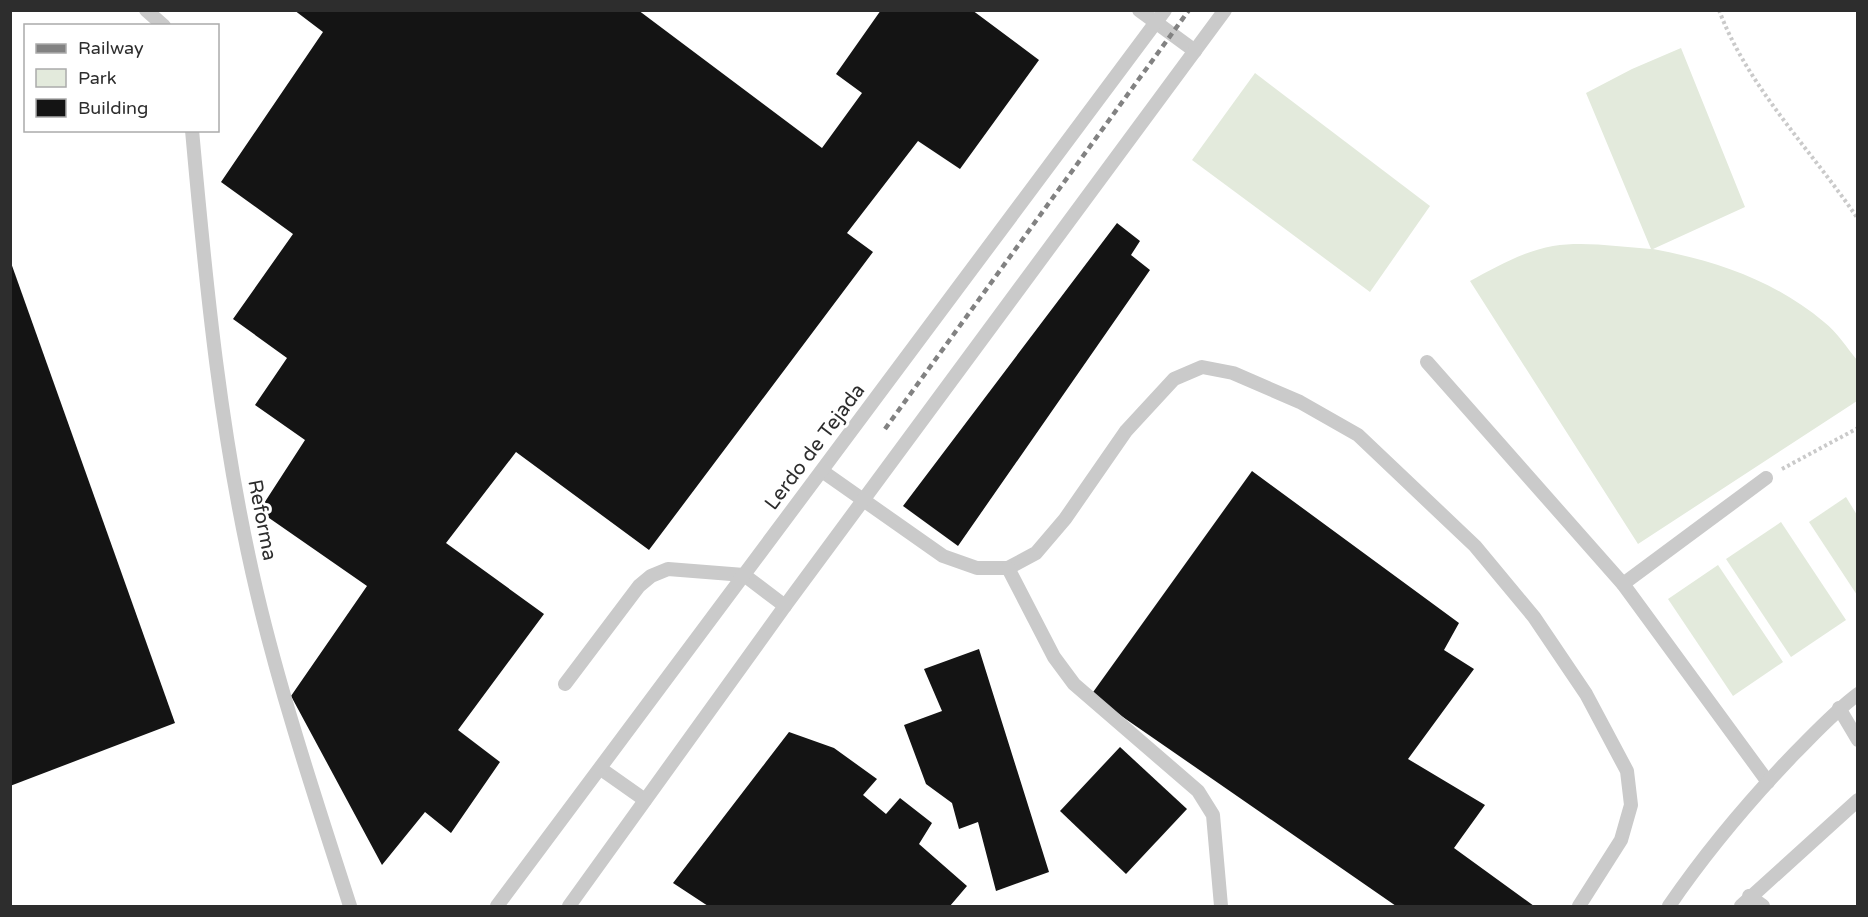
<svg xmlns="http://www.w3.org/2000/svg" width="1868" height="917" viewBox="0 0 1868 917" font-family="'Varela Round',sans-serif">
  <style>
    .green { fill: #e3eadc }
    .building { fill: #141414 }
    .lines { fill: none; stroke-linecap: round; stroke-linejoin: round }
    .path { stroke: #cacaca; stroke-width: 4; stroke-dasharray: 3 3; stroke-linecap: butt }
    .lane { stroke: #cacaca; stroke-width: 14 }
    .rail { stroke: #828282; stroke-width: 4.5; stroke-dasharray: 6 4.5; stroke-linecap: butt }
    .labels { text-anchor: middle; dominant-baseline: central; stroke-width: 6; stroke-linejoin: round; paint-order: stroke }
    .street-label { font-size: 20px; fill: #2d2d2d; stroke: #fff }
  </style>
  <rect width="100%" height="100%" fill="#fff"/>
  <!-- green -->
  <g class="green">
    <path d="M1681,48L1745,207L1653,249C1716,261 1774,280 1824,322C1837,332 1847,348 1857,360V401L1638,544L1470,281C1496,267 1524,251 1553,246C1585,241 1619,247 1651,249L1586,93L1632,69Z"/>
    <polygon points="1255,73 1430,206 1370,292 1192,160"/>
    <polygon points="1846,497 1857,515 1857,595 1809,522"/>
    <polygon points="1781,522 1846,620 1791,657 1726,559"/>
    <polygon points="1718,565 1783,662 1733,696 1668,599"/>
  </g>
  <!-- building -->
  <g class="building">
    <polygon points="294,10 638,10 822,148 862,93 836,74 881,10 972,10 1039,60 960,169 918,141 847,233 873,252 649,550 516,452 446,543 544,614 458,730 500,762 451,833 425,812 382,865 291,696 367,586 259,511 305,440 255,405 287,358 233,319 293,234 221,182 323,32"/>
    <polygon points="1117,223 1140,241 1131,255 1150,270 958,546 903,506"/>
    <polygon points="10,260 175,723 10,786"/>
    <polygon points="1252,471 1459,623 1444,650 1474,669 1408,759 1485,805 1454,848 1534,906 1396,906 1091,695"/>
    <polygon points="979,649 1049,872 996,891 978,822 959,829 952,803 926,784 904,725 942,711 924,669"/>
    <polygon points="789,732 834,748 877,779 863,795 886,814 900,798 932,823 919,844 967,886 950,906 708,906 673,883"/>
    <polygon points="1120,747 1187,809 1126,874 1060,811"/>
  </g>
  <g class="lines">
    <!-- path -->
    <g class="path">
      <path d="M1719,10C1747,86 1812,151 1858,219"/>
      <polyline points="1782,469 1858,428"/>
    </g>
    <!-- lane -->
    <g class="lane">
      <polyline points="146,10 164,26"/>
      <polyline points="1139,10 1195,51"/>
      <path d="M192,130C206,286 221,441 257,593C282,699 317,803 350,906"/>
      <polyline points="1427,362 1623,584 1768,782"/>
      <polyline points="822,471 943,556 977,568 1008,568 1036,553 1065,519 1126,431 1174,379 1202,367 1233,373 1300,402 1358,435 1475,546 1534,617 1586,694 1627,771 1631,805 1621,840 1579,906"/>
      <polyline points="1008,568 1054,657 1074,684 1198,791 1213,815 1221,906"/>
      <polyline points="1623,584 1766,478"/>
      <polyline points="565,684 639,586 651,576 668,569 744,575 785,606"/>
      <polyline points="1839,708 1858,740"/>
      <polyline points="601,769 645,800"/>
      <polyline points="1749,896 1763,906"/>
      <polyline points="497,906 1165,10"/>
      <polyline points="569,906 785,606 1225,10"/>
      <path d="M1669,906C1706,852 1748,802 1794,754C1815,733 1834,712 1858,694"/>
      <polyline points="1741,906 1858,800"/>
    </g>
    <!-- rail -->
    <polyline class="rail" points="885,429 1189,10"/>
  </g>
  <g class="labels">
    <!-- street labels -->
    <g class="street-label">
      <text transform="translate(815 447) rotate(-53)">Lerdo de Tejada</text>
      <text transform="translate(262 520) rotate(79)">Reforma</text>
    </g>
  </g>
  <!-- border -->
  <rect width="1868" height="917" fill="none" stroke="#2d2d2d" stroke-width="24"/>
  <!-- legend -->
  <rect x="24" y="24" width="195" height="108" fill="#ffffff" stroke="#ababab" stroke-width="1.5"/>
  <rect x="36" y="44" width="30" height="9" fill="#828282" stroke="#ababab" stroke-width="1.5"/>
  <text x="78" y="54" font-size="18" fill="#2d2d2d">Railway</text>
  <rect x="36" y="69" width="30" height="18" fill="#e3eadc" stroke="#ababab" stroke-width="1.5"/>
  <text x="78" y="84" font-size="18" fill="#2d2d2d">Park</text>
  <rect x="36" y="99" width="30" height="18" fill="#141414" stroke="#ababab" stroke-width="1.5"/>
  <text x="78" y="114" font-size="18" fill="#2d2d2d">Building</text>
</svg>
